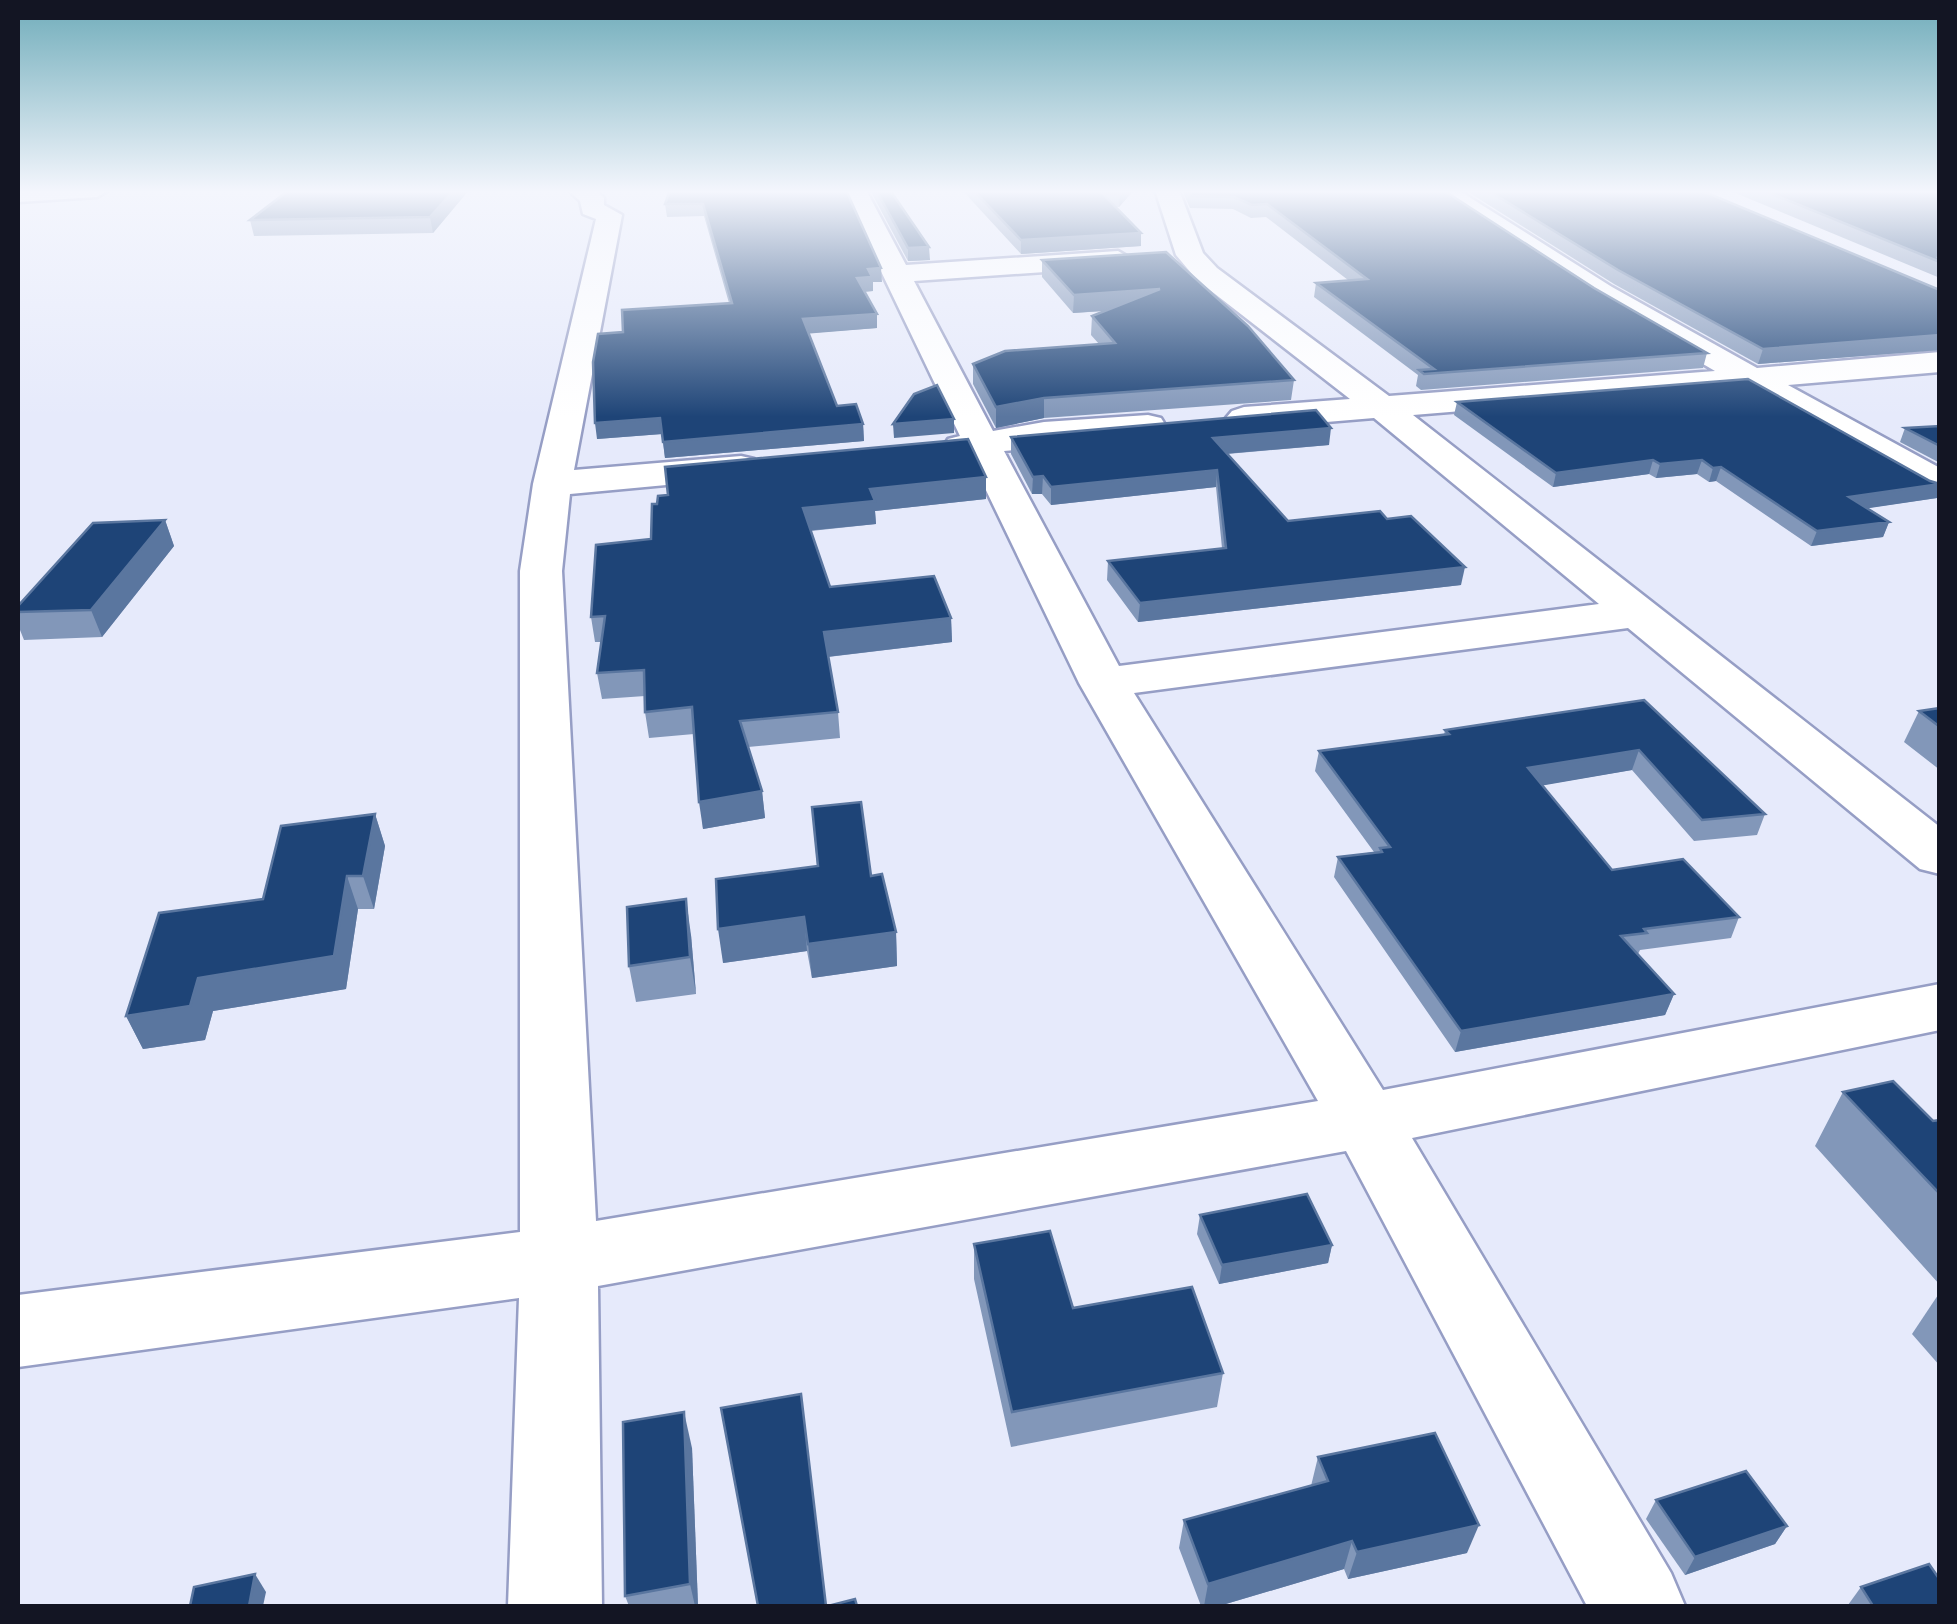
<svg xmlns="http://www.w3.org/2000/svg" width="1957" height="1624" viewBox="0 0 1957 1624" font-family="Merriweather,serif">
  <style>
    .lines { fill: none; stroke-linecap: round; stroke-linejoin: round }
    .street-casing { stroke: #969ec5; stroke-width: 5 }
    .street { fill: #fff; fill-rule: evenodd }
    .wall { fill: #8297b9 }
    .shaded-wall { fill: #5a769f }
    .building { fill: #1e4477; stroke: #5a769f; stroke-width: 2.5 }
  </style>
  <rect width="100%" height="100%" fill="#e6eafb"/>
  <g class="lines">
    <defs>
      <g id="street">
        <polygon points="18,190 109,190 97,197 18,202"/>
        <polygon points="568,190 596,190 604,198 604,205 622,215 574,470 741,456 754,459 760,467 754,475 741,478 570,494 562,571 596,1221 1318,1101 1079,683 970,457 948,455 943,447 948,439 960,436 842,190 866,190 906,265 1118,251 1132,259 1118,267 914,281 993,431 1044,422 1148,415 1161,418 1166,426 1161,434 1148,437 1004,451 1119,666 1599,604 1374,418 1244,429 1232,425 1226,418 1232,411 1244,407 1350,399 1197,280 1176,255 1155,190 1179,190 1203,253 1217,268 1389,396 1715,371 1592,299 1429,190 1458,190 1612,287 1757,368 1940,352 1940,372 1788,385 1940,468 1940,495 1926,492 1745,388 1413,415 1940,827 1940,874 1920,869 1628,628 1134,693 1383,1090 1940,984 1940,1030 1412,1138 1671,1573 1685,1606 1587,1606 1346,1151 598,1286 602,1606 508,1606 519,1298 18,1367 18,1295 520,1232 520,571 533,484 596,219 583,214 580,201"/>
      </g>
    </defs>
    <!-- street casing -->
    <use href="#street" class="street-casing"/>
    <!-- street -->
    <use href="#street" class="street"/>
  </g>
  <!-- wall -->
  <g class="wall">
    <polygon points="469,190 433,233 254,236 250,220"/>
    <polygon points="670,190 882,282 873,282 873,291 865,292 877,328 809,333 837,406 863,424 864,441 665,458 662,434 597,439 623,332 729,303 704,216 667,217 665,204"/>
    <polygon points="870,190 890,190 930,260 908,261"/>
    <polygon points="962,190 1134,190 1119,207 1115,207 1141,233 1141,246 1021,254"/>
    <polygon points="1182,190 1443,190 1594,288 1707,353 1703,368 1421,390 1416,386 1418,375 1314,297 1316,283 1348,280 1266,217 1251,218 1233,209 1190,208"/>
    <polygon points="1465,190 1700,190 1940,290 1940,350 1758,364 1614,284"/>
    <polygon points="1728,190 1940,190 1940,278"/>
    <polygon points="1042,260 1294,380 1291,400 1044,418 996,428 973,384 973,364 1099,344 1091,335 1092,316 1105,311 1073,313 1042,277"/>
    <polygon points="1457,402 1937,498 1867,508 1889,522 1883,537 1811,546 1716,481 1709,482 1697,474 1656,478 1649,474 1553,487 1454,415"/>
    <polygon points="1940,426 1940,463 1900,442 1905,428"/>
    <polygon points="1011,437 1329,445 1227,454 1288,521 1461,585 1138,622 1107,580 1108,561 1222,548 1216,487 1051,505 1042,494 1032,494 1011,454"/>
    <polygon points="986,499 875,511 876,524 811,531 830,587 951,618 952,642 828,657 838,712 840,738 748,747 762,791 765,818 703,829 694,734 649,738 645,712 645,696 602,699 597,673 601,642 595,642 591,617 651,539 652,504"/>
    <polygon points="165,520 174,546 102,637 24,640 18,625 18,606"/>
    <polygon points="1644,700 1765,814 1757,835 1694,841 1632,770 1542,785 1612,870 1739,917 1731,938 1640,950 1638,954 1674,994 1665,1015 1455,1052 1334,877 1338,857 1374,852 1315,771 1319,751 1444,735 1445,730"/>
    <polygon points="1940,708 1940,770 1904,742 1919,711"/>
    <polygon points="812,807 871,876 896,932 897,966 812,978 807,951 723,963 817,866"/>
    <polygon points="375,814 385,846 374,909 358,909 346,989 213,1011 205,1040 143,1049 126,1016 263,899"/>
    <polygon points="691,935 696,994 636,1002 629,966"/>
    <polygon points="1843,1092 1933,1121 1940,1120 1940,1285 1815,1146"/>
    <polygon points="1200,1215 1332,1245 1328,1263 1219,1284 1197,1234"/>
    <polygon points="974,1244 1073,1308 1223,1373 1217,1407 1011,1447 974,1279"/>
    <polygon points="1940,1292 1940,1366 1912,1334"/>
    <polygon points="692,1448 698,1606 629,1606 625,1596"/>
    <polygon points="1318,1457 1467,1553 1348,1579 1344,1569 1219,1606 1201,1606 1179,1548 1184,1520 1311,1486"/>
    <polygon points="1656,1500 1787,1526 1775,1544 1685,1575 1646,1519"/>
    <polygon points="1861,1587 1940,1606 1849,1606 1848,1605"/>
  </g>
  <!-- shaded-wall -->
  <g class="shaded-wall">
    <polygon points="454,190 469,190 433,233 430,217"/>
    <polygon points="1124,190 1134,190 1119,207 1120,194"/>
    <polygon points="1141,233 1141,246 1021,254 1021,240"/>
    <polygon points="929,247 930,260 908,261 908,248"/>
    <polygon points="881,268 882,282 873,282 873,291 858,292 857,278 868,269"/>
    <polygon points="1160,289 1158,307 1073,313 1074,295"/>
    <polygon points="877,314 877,328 804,334 803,319"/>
    <polygon points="1940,335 1940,350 1758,364 1763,349"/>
    <polygon points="1044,398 1044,418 996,428 996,407"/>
    <polygon points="660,418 662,434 597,439 595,423"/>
    <polygon points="954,419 954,433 894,438 893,424"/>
    <polygon points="863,424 864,441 665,458 663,442"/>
    <polygon points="1331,428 1329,445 1212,455 1213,438"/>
    <polygon points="1653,460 1649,474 1553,487 1556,473"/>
    <polygon points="1702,460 1697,474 1656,478 1660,464"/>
    <polygon points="1721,467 1716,481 1709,482 1713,468"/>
    <polygon points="1217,470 1216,487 1051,505 1051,487"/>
    <polygon points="1043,476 1042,494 1032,494 1033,477"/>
    <polygon points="986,477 986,499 875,511 876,524 805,531 803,508 870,489"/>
    <polygon points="1940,484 1940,491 1937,498 1843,512 1849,497"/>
    <polygon points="165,520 174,546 102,637 91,610"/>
    <polygon points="1889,522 1883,537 1811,546 1817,531"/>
    <polygon points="1465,567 1461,585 1138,622 1140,603"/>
    <polygon points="951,618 952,642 826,657 824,632"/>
    <polygon points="1639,750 1632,770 1522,789 1528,768"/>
    <polygon points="762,791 765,818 703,829 699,802"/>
    <polygon points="375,814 385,846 374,909 363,876"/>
    <polygon points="347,876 358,909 346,989 213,1011 205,1040 143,1049 126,1016"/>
    <polygon points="686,899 691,935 696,994 690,957"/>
    <polygon points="804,917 807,951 723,963 718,929"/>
    <polygon points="896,932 897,966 812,978 808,944"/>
    <polygon points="1674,994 1665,1015 1455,1052 1461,1031"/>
    <polygon points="1332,1245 1328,1263 1219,1284 1222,1265"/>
    <polygon points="684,1412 692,1448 698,1606 695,1606 690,1584"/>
    <polygon points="1479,1525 1467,1553 1348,1579 1357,1552"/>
    <polygon points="1787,1526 1775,1544 1685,1575 1695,1557"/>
    <polygon points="1352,1541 1344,1569 1219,1606 1204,1606 1208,1584"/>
    <polygon points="255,1574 266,1592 263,1606 249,1606"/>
  </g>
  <!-- building -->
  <g class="building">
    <polygon points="289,190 454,190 430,217 250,220"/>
    <polygon points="670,190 846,190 881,268 868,269 872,277 857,278 877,314 803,319 837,406 856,404 863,424 663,442 660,418 595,423 593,362 598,334 623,332 622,310 732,303 703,204 665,204"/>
    <polygon points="876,190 890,190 929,247 908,248"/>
    <polygon points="973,190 1124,190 1120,194 1103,194 1141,233 1021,240"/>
    <polygon points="1189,190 1443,190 1594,288 1707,353 1424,374 1419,370 1434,369 1316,283 1367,279 1267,204 1252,205 1234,197 1191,196"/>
    <polygon points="1487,190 1700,190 1940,290 1940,335 1763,349 1618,270"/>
    <polygon points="1762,190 1940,190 1940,258 1938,258 1940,262"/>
    <polygon points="1166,252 1248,326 1294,380 1044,398 996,407 973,364 1005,351 1115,343 1092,316 1160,289 1074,295 1042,260"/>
    <polygon points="1748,379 1930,481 1940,484 1849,497 1889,522 1817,531 1721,467 1713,468 1702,460 1660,464 1653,460 1556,473 1457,402"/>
    <polygon points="937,385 954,419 893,424 914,394"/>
    <polygon points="1316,410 1331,428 1213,438 1288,521 1380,511 1387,519 1411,516 1465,567 1140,603 1108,561 1226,548 1217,470 1051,487 1043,476 1033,477 1011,437"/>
    <polygon points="1940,426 1940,446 1905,428"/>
    <polygon points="968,439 986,477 870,489 875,501 803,508 830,587 934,576 951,618 824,632 838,712 740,721 762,791 699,802 692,707 645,712 644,670 597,673 605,616 591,617 596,545 651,539 652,504 657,504 658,496 668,495 665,467"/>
    <polygon points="165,520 91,610 18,612 18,606 93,523"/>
    <polygon points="1644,700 1765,814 1702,820 1639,750 1528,768 1612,870 1683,859 1739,917 1644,929 1647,933 1621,936 1674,994 1461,1031 1338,857 1382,852 1380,848 1390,847 1319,751 1449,734 1445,730"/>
    <polygon points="1940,708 1940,727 1919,711"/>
    <polygon points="861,802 871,876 882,874 896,932 808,944 804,917 718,929 716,879 818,866 812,807"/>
    <polygon points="375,814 363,876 347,876 334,956 198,978 190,1006 126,1016 159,913 263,899 281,826"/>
    <polygon points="686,899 690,957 629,966 627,907"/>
    <polygon points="1893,1081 1933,1121 1940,1120 1940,1194 1843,1092"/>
    <polygon points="1307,1194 1332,1245 1222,1265 1200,1215"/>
    <polygon points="1050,1231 1073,1308 1192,1287 1223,1373 1012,1412 974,1244"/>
    <polygon points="801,1394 826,1606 758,1606 721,1408"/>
    <polygon points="684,1412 690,1584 625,1596 623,1422"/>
    <polygon points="1435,1433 1479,1525 1357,1552 1352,1541 1208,1584 1184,1520 1328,1481 1318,1457"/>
    <polygon points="1746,1471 1787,1526 1695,1557 1656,1500"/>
    <polygon points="1929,1564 1940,1580 1940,1606 1873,1606 1861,1587"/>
    <polygon points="255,1574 249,1606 190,1606 194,1587"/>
    <polygon points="855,1599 857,1606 828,1606"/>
  </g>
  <!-- sky -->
  <linearGradient id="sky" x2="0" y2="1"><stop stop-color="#6facba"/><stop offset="0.46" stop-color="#f4f6fd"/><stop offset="1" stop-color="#f4f6fd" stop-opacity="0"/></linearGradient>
  <rect width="1957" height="417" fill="url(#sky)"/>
  <!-- border -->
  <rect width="1957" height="1624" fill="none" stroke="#131523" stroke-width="40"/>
</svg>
